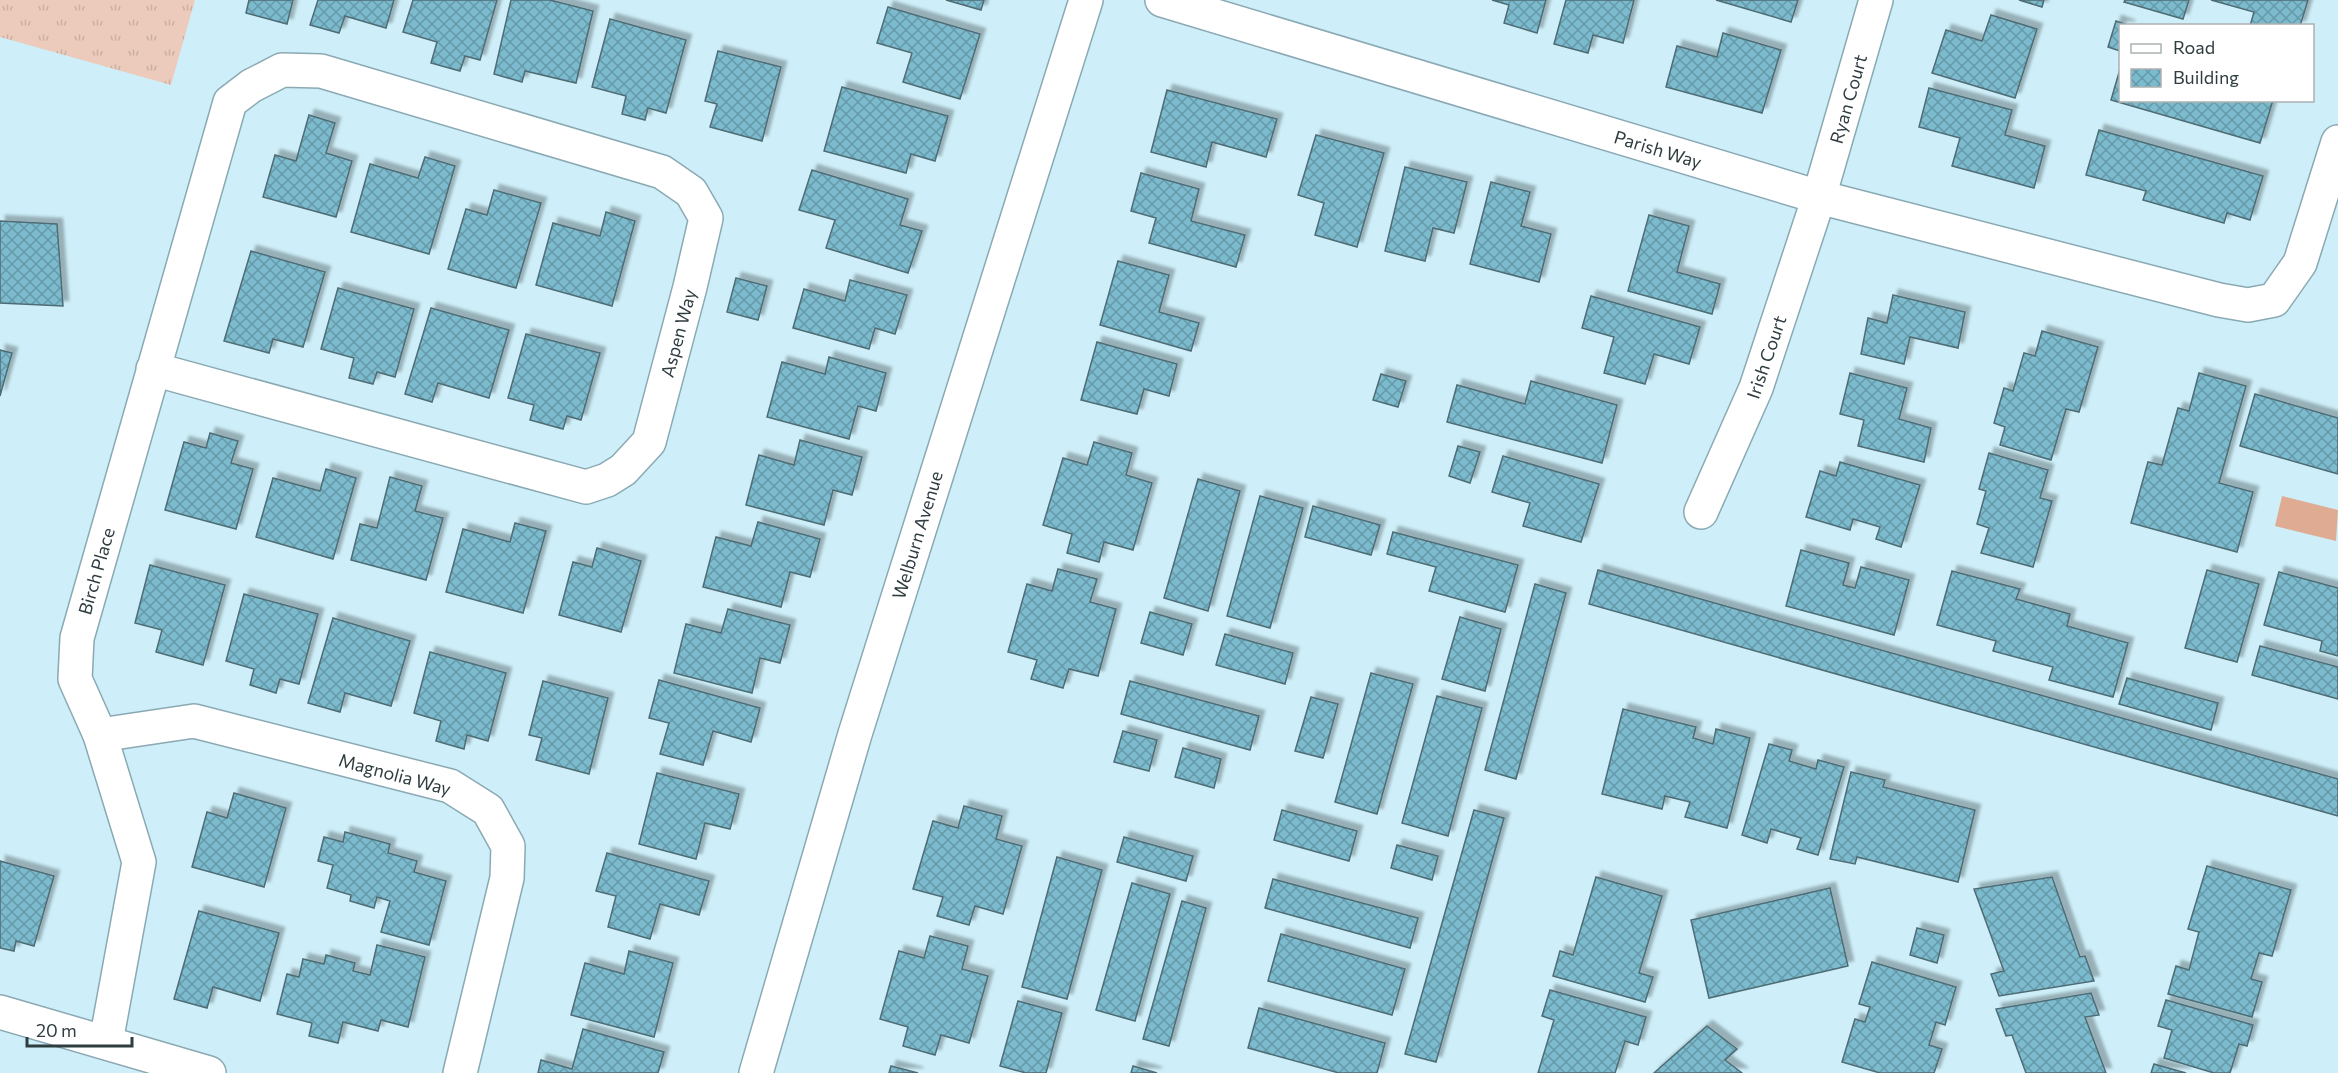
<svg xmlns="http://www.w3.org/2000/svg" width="2338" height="1073" viewBox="0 0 2338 1073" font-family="Commissioner,sans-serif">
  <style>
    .grass { fill: url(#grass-tufts) }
    .water { fill: #e0ab93 }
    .building { fill: url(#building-cross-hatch); stroke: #4f6c74; stroke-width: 1.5; filter: url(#shadow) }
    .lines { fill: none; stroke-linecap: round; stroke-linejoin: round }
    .minor-casing { stroke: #8aa9b3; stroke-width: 36 }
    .major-casing { stroke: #8aa9b3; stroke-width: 36 }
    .minor { stroke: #fff; stroke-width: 33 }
    .major { stroke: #fff; stroke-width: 33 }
    .labels { text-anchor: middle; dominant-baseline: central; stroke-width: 4.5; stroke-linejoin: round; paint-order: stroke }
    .street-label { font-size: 18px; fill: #2f3c40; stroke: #fff }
  </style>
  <defs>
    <pattern id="grass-tufts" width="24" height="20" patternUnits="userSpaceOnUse" patternTransform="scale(1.5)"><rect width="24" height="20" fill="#eccbbc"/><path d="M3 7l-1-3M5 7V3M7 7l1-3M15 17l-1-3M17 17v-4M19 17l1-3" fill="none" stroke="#cbafa3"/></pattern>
    <pattern id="building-cross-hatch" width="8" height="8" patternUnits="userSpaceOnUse" patternTransform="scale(1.5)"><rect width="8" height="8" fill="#7bbbce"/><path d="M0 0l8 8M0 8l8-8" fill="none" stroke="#6599a9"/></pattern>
    <filter id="shadow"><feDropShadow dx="5.5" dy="-5.5" stdDeviation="1.5" flood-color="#0004"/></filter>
  </defs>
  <rect width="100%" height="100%" fill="#ceeff9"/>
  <!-- grass -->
  <polygon class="grass" points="0,0 195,0 171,85 0,37"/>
  <!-- water -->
  <polygon class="water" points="2282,496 2338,510 2336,541 2275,526"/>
  <!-- building -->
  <g class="building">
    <polygon points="249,0 293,0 287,24 246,13"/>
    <polygon points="318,0 394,0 386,28 345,16 339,33 310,25"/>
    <polygon points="413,0 497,0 480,60 465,56 460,71 431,63 437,42 403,32"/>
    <polygon points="511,0 550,0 593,11 576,83 525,71 522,82 494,74"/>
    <polygon points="946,0 984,0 981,10"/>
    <polygon points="1492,0 1546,0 1537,33 1504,23 1509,5"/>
    <polygon points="1566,0 1634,0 1623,43 1593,35 1588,53 1554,44"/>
    <polygon points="1716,0 1798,0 1791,22"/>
    <polygon points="2019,0 2044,0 2042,7"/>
    <polygon points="2125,0 2189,0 2183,19 2124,2"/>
    <polygon points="2211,0 2308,0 2300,26 2250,26 2254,12"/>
    <polygon points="888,7 980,34 960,99 903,82 912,53 877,43"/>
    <polygon points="1991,15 2037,29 2015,98 1932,73 1946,30 1982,41"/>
    <polygon points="610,19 686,40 666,113 648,108 645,120 622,114 626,96 592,87"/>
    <polygon points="2116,21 2130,26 2120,26 2120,51 2108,47"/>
    <polygon points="1723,33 1781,50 1762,113 1666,87 1677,46 1717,57"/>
    <polygon points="718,51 781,67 762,141 710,127 717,104 705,101"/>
    <polygon points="2120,69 2120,100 2273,100 2260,143 2111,100"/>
    <polygon points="842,87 948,116 935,161 911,154 906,173 824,151"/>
    <polygon points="1929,88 2012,110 2005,135 2045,146 2034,188 1952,166 1960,138 1919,127"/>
    <polygon points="1167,90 1277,119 1266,157 1212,142 1206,167 1151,152"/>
    <polygon points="309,115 335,123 326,153 352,161 336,217 263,197 275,155 296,161"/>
    <polygon points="2099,130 2263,176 2250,220 2227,213 2224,223 2143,200 2146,191 2086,175"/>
    <polygon points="1316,135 1384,153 1357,247 1315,235 1324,203 1298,195"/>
    <polygon points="425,157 455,166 429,254 351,232 370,164 418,178"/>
    <polygon points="1405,167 1467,182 1454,233 1433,228 1425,261 1385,251"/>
    <polygon points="812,170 908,199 900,225 922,231 908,273 826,248 835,220 799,210"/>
    <polygon points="1141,173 1199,189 1191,221 1245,235 1236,267 1149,243 1156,218 1131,211"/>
    <polygon points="1491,182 1530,192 1521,226 1551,234 1539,282 1470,264"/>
    <polygon points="494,190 541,203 516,288 448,269 466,209 487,215"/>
    <polygon points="606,212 635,221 612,306 536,285 553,223 600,236"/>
    <polygon points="1649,215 1689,226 1677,272 1720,284 1712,314 1628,291"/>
    <polygon points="0,221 57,224 63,306 0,303"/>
    <polygon points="251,251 325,272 303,347 273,339 269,353 224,341"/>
    <polygon points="1118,261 1169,275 1159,312 1199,323 1191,351 1100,325"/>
    <polygon points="736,278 767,286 758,320 727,312"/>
    <polygon points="850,280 907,295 895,334 875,328 869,349 793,328 804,289 845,301"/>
    <polygon points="338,288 414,309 395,377 377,372 373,384 349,378 354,358 321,349"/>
    <polygon points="1893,295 1965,312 1958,348 1910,337 1904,364 1861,354 1868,318 1887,323"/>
    <polygon points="1591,296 1700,327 1689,364 1654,354 1645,384 1604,373 1614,337 1582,328"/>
    <polygon points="431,308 509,330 489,398 438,383 432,402 405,394"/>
    <polygon points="2042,331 2098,347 2079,412 2066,409 2051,460 2000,445 2005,427 1994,423 2004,388 2013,391 2024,353 2035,356"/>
    <polygon points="526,334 600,353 581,420 567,416 563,429 530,420 534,405 508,398"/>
    <polygon points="1097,342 1177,364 1169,396 1144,389 1137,414 1081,400"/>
    <polygon points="0,350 12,353 0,396"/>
    <polygon points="829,357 886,373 876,411 858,406 849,439 767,417 782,362 825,374"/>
    <polygon points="1850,373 1907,388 1899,419 1931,428 1924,462 1858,446 1864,420 1840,414"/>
    <polygon points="2199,373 2246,386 2219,483 2253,492 2237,552 2131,523 2148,462 2162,465 2178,408 2189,411"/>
    <polygon points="1381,374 1406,381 1398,407 1373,400"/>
    <polygon points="1531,381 1617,405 1602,463 1447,422 1457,385 1525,404"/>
    <polygon points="2255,394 2338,418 2338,474 2240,446"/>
    <polygon points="210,433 238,441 231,463 253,469 236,529 165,510 184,442 206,448"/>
    <polygon points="800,440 862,457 852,495 833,490 824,525 746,505 759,455 794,465"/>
    <polygon points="1094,442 1132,453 1126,475 1152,483 1133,550 1104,542 1099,562 1067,553 1072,534 1043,525 1063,458 1087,465"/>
    <polygon points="1458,446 1480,452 1470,483 1449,476"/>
    <polygon points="1989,453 2048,470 2040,498 2052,501 2033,567 1981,553 1989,528 1977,524 1986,491 1979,489"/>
    <polygon points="1503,456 1599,484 1581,542 1523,526 1530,503 1492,492"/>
    <polygon points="1840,462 1920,485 1901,547 1876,539 1880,527 1853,519 1850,530 1806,517 1820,471 1836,476"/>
    <polygon points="326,469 356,478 333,559 256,537 273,478 320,491"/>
    <polygon points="390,477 422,486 415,511 443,518 426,580 351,560 360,524 377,528"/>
    <polygon points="1198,479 1240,491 1208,611 1164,598"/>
    <polygon points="1260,496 1303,508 1270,628 1227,616"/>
    <polygon points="1313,506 1380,525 1371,555 1305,537"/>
    <polygon points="758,522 820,539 810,577 790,572 781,607 703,587 716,537 751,546"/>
    <polygon points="515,523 546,531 523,613 446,592 463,529 510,542"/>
    <polygon points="1393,532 1518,565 1505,612 1429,591 1436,567 1387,554"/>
    <polygon points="597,548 641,561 621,632 559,615 573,562 592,567"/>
    <polygon points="1801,550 1849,563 1843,585 1855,588 1861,567 1909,580 1894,635 1786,606"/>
    <polygon points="150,565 225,585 203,665 156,652 162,630 135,623"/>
    <polygon points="1058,569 1097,579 1090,602 1116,609 1098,676 1069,669 1063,688 1031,679 1037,660 1008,652 1027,584 1052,591"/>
    <polygon points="1598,570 2338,779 2338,816 1589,604"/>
    <polygon points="2207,570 2259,584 2237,662 2185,648"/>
    <polygon points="1952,571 2020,589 2016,599 2070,614 2067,626 2128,643 2113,697 2049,680 2053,667 1993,651 1996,641 1937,625"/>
    <polygon points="2279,572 2338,588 2338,656 2320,651 2322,641 2264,625"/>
    <polygon points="1535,584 1566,593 1516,779 1485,770"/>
    <polygon points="244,594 318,614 299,684 280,679 276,693 250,685 254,669 226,661"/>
    <polygon points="728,609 790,625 780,663 760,658 752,693 674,673 686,624 721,633"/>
    <polygon points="1150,612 1192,624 1183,655 1141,643"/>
    <polygon points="1460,617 1501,629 1485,691 1442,679"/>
    <polygon points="333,618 410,641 391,706 345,693 340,712 308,703"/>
    <polygon points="1225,634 1293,653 1285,684 1216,665"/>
    <polygon points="2260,646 2338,667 2338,699 2252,675"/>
    <polygon points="430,652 506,673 488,741 467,735 464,749 436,741 441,721 414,713"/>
    <polygon points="1371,673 1413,684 1377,814 1335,802"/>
    <polygon points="2127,678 2218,703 2211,730 2119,704"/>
    <polygon points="659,680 760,708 751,742 713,731 703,765 660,754 669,723 649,718"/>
    <polygon points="543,681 608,698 589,774 536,760 542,738 529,735"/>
    <polygon points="1130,681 1259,716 1250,750 1121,714"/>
    <polygon points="1437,696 1482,708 1448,836 1402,823"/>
    <polygon points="1311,697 1338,704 1323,758 1295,751"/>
    <polygon points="1623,709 1696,727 1693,738 1713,744 1716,729 1750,738 1727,828 1685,817 1690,802 1665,796 1662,809 1602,794"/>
    <polygon points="1123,731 1157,740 1149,771 1114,762"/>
    <polygon points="1769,744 1792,750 1789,761 1816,769 1818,760 1844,767 1818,855 1797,849 1801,838 1771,829 1767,843 1742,835"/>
    <polygon points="1183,748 1221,759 1214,788 1175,777"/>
    <polygon points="1851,772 1885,780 1883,787 1975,810 1958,882 1857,857 1855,864 1830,859"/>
    <polygon points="657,773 739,794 730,829 705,823 696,859 639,844"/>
    <polygon points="234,793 286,808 264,887 192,867 207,812 227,818"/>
    <polygon points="964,806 1002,816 996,839 1022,846 1003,914 975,906 969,925 937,916 943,897 913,889 933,821 958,828"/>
    <polygon points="1282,810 1357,831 1349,861 1274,840"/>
    <polygon points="1474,810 1504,818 1436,1062 1405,1054"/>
    <polygon points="345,832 390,844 388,853 417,861 414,872 446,881 429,945 381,932 390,901 377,897 374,908 350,901 351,895 327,888 333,865 318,861 324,837 343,842"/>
    <polygon points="1124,837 1193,856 1186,881 1117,862"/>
    <polygon points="1397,845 1438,856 1432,880 1391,868"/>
    <polygon points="607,853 709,881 699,915 660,904 650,939 608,927 616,896 596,891"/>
    <polygon points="1057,857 1102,870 1067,999 1022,987"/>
    <polygon points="0,861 54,876 34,946 16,941 14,951 0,948"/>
    <polygon points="2207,866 2291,890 2272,956 2259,953 2251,979 2262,982 2252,1017 2168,994 2176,966 2189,970 2199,932 2188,929"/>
    <polygon points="1596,877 1662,896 1639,973 1653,977 1645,1002 1553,976 1560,951 1573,955"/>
    <polygon points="2052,877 2080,957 2085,956 2094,981 1999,996 1991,974 2004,971 1974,889"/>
    <polygon points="1273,879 1418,918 1410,948 1265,908"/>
    <polygon points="1132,883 1170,894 1135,1021 1096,1010"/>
    <polygon points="1830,888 1848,966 1709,998 1691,920"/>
    <polygon points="1182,901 1206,908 1169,1046 1143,1039"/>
    <polygon points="199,911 279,933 260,1001 213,987 207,1008 174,999"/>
    <polygon points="1917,928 1944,935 1937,963 1910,955"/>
    <polygon points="1281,934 1405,969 1392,1015 1268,981"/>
    <polygon points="930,936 968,946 962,969 988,976 969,1043 941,1035 935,1055 903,1046 908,1027 880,1019 899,951 924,958"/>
    <polygon points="377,945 425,957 408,1027 381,1020 378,1031 343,1022 338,1043 309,1036 312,1023 277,1014 287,974 299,977 303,959 324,964 326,955 355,963 353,971 370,975"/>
    <polygon points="629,951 673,963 654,1037 571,1015 585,963 624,974"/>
    <polygon points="1872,962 1956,987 1945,1025 1936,1022 1929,1045 1942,1049 1934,1073 1880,1073 1842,1062 1855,1019 1865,1022 1870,1007 1859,1004"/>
    <polygon points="1550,990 1646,1017 1638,1045 1625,1041 1615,1073 1538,1073 1554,1020 1542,1016"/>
    <polygon points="2091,993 2099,1015 2085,1017 2106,1073 2026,1073 2012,1035 2006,1036 1996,1009"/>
    <polygon points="2166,1000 2253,1025 2247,1046 2239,1044 2230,1073 2214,1073 2164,1058 2172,1030 2158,1026"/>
    <polygon points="1018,1001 1062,1013 1046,1073 1026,1073 1000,1066"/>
    <polygon points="1259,1008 1385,1043 1377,1073 1339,1073 1248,1048"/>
    <polygon points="1707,1026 1737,1049 1725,1060 1742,1073 1654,1073"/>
    <polygon points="583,1029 664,1052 658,1073 538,1073 541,1060 572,1069"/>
    <polygon points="2154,1064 2186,1073 2151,1073"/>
    <polygon points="891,1066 918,1073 889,1073"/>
    <polygon points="1133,1066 1157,1073 1131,1073"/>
  </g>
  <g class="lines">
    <defs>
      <g id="minor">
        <polyline points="1162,0 1819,197 2219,300 2248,305 2274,300 2300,263 2338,142"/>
        <polyline points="1701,512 1756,388 1819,197 1876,0"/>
        <polyline points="100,735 194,721 450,786 488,810 508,846 507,878 460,1073"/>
        <polyline points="0,1012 209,1073"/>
        <polyline points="106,1042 139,862 100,735 75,679 77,638 230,102 251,86 282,70 321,71 662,172 691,192 706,218 690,287 649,442 623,470 607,480 586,487 153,369"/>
      </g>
      <polyline id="major" points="756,1073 855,734 1086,0"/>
    </defs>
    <!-- minor casing -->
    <use href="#minor" class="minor-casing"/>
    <!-- major casing -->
    <use href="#major" class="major-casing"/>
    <!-- minor -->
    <use href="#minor" class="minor"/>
    <!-- major -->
    <use href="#major" class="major"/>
  </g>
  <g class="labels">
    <!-- street labels -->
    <g class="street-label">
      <text transform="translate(1848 99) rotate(-74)">Ryan Court</text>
      <text transform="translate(1658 149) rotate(17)">Parish Way</text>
      <text transform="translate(678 333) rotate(-75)">Aspen Way</text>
      <text transform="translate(1766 357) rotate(-71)">Irish Court</text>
      <text transform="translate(917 535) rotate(-73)">Welburn Avenue</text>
      <text transform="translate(96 571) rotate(-74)">Birch Place</text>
      <text transform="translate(395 774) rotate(15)">Magnolia Way</text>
    </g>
  </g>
  <!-- legend -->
  <rect x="2119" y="24" width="195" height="78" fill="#ffffff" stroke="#acb1b3" stroke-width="1.5"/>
  <rect x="2131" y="44" width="30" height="9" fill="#ffffff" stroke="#acb1b3" stroke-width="1.5"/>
  <text x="2173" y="54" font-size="18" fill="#2f3c40">Road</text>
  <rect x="2131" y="69" width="30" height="18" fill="url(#building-cross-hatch)" stroke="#acb1b3" stroke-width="1.5"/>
  <text x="2173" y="84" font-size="18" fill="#2f3c40">Building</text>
  <!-- scale -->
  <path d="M27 1037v9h105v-9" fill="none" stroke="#2f3c40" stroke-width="3"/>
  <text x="36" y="1037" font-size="18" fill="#2f3c40" stroke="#ffffff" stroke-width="4.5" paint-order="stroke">20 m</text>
</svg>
